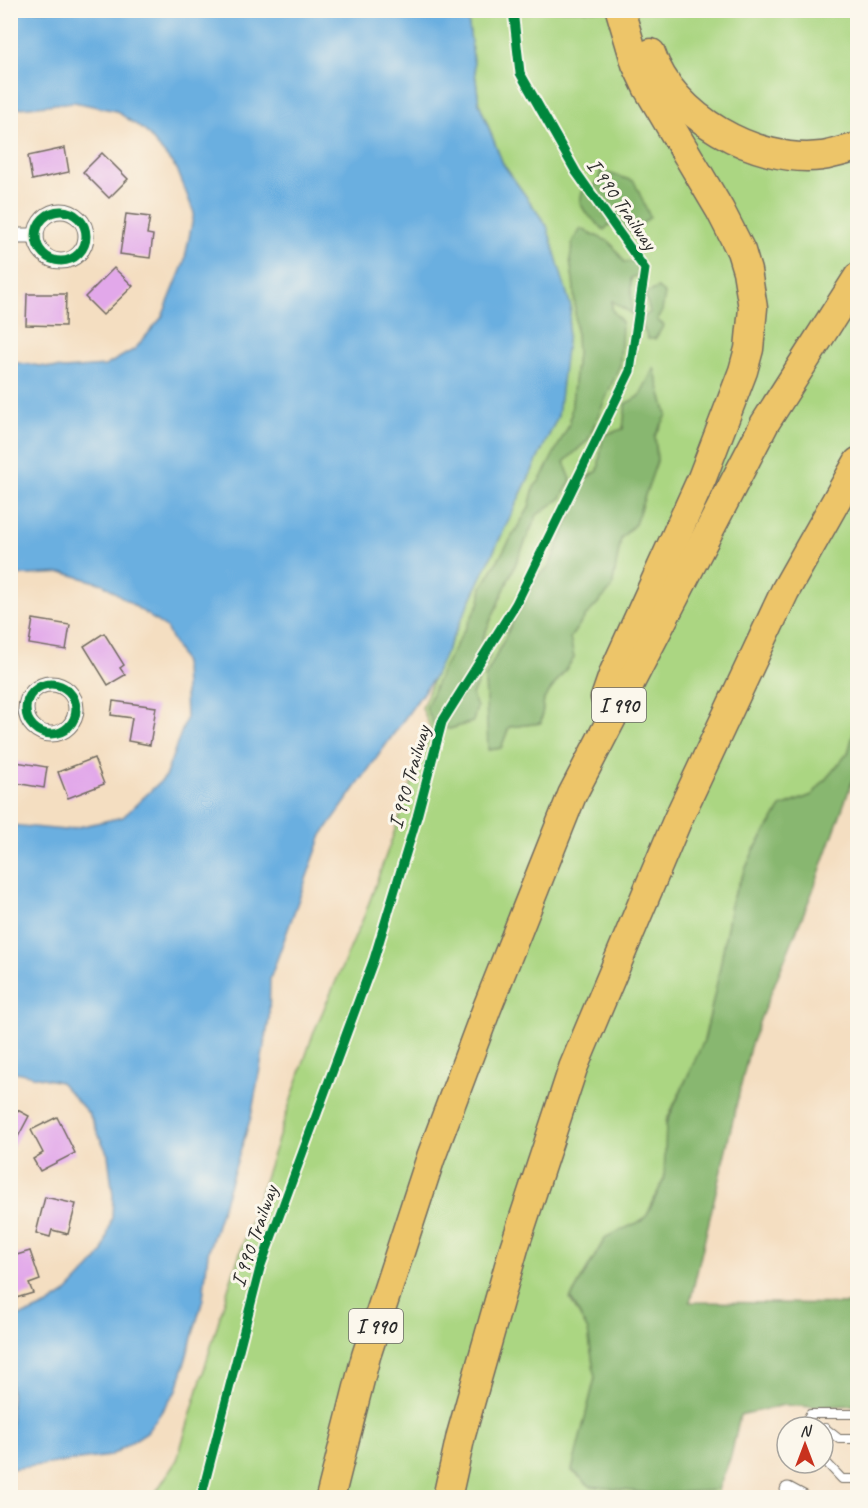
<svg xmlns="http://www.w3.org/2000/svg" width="868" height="1508" viewBox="0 0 868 1508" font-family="Caveat,sans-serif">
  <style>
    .green { fill: #abd682; stroke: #6b8056; stroke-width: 1.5; fill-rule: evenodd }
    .forest { fill: #88b770; stroke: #5a714e; stroke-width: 1.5 }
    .water { fill: #6aafe0; stroke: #4a6d86; stroke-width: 1.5 }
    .building { fill: #e2a8ea }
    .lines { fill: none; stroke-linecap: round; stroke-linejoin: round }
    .service-casing { stroke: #716a60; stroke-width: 10 }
    .minor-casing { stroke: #716a60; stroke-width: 17 }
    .motorway-casing { stroke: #716a60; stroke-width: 31 }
    .service { stroke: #fff; stroke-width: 8 }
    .minor { stroke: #fff; stroke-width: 15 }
    .motorway { stroke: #edc569; stroke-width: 28 }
    .cycleway-casing { stroke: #fbf7ec; stroke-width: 13 }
    .cycleway { stroke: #00873e; stroke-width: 9 }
    .labels { text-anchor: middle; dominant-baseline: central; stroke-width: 6; stroke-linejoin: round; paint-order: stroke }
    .shield { fill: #fbf7ec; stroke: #696865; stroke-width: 1.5 }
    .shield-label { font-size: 20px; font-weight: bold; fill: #2b2b2b }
    .street-label { font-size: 21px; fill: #2b2b2b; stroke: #fbf7ec }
  </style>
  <rect width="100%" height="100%" fill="#fbf7ec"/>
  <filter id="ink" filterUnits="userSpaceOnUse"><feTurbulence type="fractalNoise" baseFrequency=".0167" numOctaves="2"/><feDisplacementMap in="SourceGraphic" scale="12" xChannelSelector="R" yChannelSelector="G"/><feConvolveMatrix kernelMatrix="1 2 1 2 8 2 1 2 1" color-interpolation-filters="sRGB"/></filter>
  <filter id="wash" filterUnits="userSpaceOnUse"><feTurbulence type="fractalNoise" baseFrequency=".008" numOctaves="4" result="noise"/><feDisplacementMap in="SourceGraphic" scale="24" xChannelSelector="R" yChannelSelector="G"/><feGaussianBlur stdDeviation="1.35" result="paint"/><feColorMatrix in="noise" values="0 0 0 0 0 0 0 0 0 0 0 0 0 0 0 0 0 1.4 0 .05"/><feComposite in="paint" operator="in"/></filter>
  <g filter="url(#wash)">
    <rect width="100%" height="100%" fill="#f4dec1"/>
    <!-- green -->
    <path class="green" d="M585,10L586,12V10L857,11V722L848,753L812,795L781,807L755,848L733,896L718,980L703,1044L666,1121L665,1176L645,1220L605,1238L570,1299L588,1331L595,1378L572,1471L590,1486L657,1494L718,1490L719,1497L152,1498L177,1460L229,1286L313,1034L365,914L431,729L422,708L434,677L558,416L547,226L503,164L479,103L467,11ZM601,171L633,232L609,225L597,184ZM610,242L625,263L641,274L631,277V313L612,300V310L622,322L588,440L564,462L571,480L561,498L537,515L482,640L490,655L472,695L473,722L450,729L441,672L480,602L482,587L529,508L534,487L540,481L570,423L577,354L574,288L570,259ZM654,369L667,415L655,436L657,461L635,524L621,538L612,588L584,618L570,638L574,658L544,699L541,723L509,727L501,748L489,750L485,678L534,579L549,567L586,478L598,472L603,435L623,429L626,404L639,397Z"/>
    <!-- forest -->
    <g class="forest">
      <polygon points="601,171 634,181 650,217 633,232 609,225 604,230 586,213 580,203 582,191 597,184"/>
      <polygon points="581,229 610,242 625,263 635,260 642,274 631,278 632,314 612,301 612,310 622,322 620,365 588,440 564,462 571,480 561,498 537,515 482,640 490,655 472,695 477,707 473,722 449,729 434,725 426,708 441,672 480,602 482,587 529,508 534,487 540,480 570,423 577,354 574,288 570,259 573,240"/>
      <polygon points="658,288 665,294 662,311 657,320 664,325 655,339 648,339 640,321 650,312 645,294"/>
      <polygon points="654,368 667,415 655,436 657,461 635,524 621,538 612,588 584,618 570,638 574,658 544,699 541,723 509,727 501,748 488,750 485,678 534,579 549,567 586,478 598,471 603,435 623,429 626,403 639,397"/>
      <polygon points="857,722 857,768 812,893 761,1017 750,1047 690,1302 857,1304 857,1405 812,1407 784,1405 740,1415 731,1456 718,1490 657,1494 590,1486 572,1470 595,1378 588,1331 571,1298 606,1237 641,1221 647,1215 664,1179 666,1124 705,1038 719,973 732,899 754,850 781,807 812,795 848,753"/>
    </g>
    <!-- water -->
    <polygon class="water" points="11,10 467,11 479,103 503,164 547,226 571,307 558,416 434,677 322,835 270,979 269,1020 251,1117 208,1253 203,1299 177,1390 147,1432 110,1456 11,1469 11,1318 30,1313 48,1305 65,1294 91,1267 103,1252 112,1217 113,1196 108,1155 89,1114 60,1082 11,1071 11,825 65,830 123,817 165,777 186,719 184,663 166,628 103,584 65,573 11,576 11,362 64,369 105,366 135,349 162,317 184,263 194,213 177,169 145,131 116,111 74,102 11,109"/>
    <g id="blocks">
      <!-- building -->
      <g class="building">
        <polygon points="65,148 69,172 32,180 28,156"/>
        <polygon points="102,153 128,179 109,198 83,172"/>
        <polygon points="126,214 150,217 147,234 153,235 150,258 120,254"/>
        <polygon points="114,268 133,286 103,315 85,297"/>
        <polygon points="27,294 66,294 65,326 26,325"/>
        <polygon points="33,619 70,625 66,650 29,644"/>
        <polygon points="104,633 124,665 120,668 125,675 108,685 84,646"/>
        <polygon points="113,701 156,707 150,745 128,741 132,718 111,715"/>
        <polygon points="94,758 104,784 68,798 58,772"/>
        <polygon points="10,761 47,767 44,788 10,782"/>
        <polygon points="10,1106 29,1116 10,1152"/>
        <polygon points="57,1117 75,1153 40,1171 33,1159 43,1153 31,1130"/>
        <polygon points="45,1197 76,1204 68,1234 52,1230 50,1237 36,1233"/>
        <polygon points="30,1251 40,1280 29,1284 33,1293 16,1298 13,1289 10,1290 10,1257"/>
      </g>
    </g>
  </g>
  <g filter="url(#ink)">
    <use href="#blocks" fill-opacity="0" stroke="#716a60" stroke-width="1.5"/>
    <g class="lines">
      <defs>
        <g id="service">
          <polyline points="802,1427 810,1414 858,1414"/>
          <polyline points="825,1428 839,1439 858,1439"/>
          <polyline points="823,1459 842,1479 858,1479"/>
        </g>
        <g id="minor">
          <circle cx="61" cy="236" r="25"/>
          <polyline points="10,236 36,236"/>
          <circle cx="51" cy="709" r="25"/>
          <polyline points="788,1490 803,1498"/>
        </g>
        <g id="motorway">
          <path d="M651,53C672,117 756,164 822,156C834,154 846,150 858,147"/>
          <polyline points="605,698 614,672 702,478 743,371 749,349 753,308 747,271 741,251 720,210 647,87 636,64 620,10"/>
          <polyline points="330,1498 366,1356 431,1157 487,1008 572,795 765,423 858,277"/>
          <polyline points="447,1498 461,1435 514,1248 573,1068 677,821 785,591 858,462"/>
        </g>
      </defs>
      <!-- service casing -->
      <use href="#service" class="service-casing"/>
      <!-- minor casing -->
      <use href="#minor" class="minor-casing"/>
      <!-- motorway casing -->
      <use href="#motorway" class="motorway-casing"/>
      <!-- service -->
      <use href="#service" class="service"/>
      <!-- minor -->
      <use href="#minor" class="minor"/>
      <!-- motorway -->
      <use href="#motorway" class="motorway"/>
      <defs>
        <g id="cycleway">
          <circle cx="61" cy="236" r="25"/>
          <circle cx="51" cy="709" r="25"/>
          <polyline points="201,1498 260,1268 374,959 417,817 442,722 516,604 630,371 645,269 576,172 520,73 513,10"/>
        </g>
      </defs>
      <!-- cycleway casing -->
      <use href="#cycleway" class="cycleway-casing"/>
      <!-- cycleway -->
      <use href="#cycleway" class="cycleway"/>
    </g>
  </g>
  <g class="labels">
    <!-- shield labels -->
    <g class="shield">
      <rect x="592" y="688" width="54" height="34" rx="4.5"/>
      <rect x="349" y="1309" width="54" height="34" rx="4.5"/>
    </g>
    <g class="shield-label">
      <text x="619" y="705">I 990</text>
      <text x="376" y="1326">I 990</text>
    </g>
    <!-- street labels -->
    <g class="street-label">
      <text transform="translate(622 204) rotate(55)">I 990 Trailway</text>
      <text transform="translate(409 777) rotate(-74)">I 990 Trailway</text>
      <text transform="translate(254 1236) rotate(-71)">I 990 Trailway</text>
    </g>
  </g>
  <!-- margin -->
  <rect width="868" height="1508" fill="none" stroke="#fbf7ec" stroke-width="36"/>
  <!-- north arrow -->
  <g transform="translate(805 1445)"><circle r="28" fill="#fbf7ec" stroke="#a8a59f" stroke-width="1.5"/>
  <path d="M0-4.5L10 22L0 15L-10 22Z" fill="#c8321e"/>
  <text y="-9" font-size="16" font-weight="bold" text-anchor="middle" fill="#2b2b2b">N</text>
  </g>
</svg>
